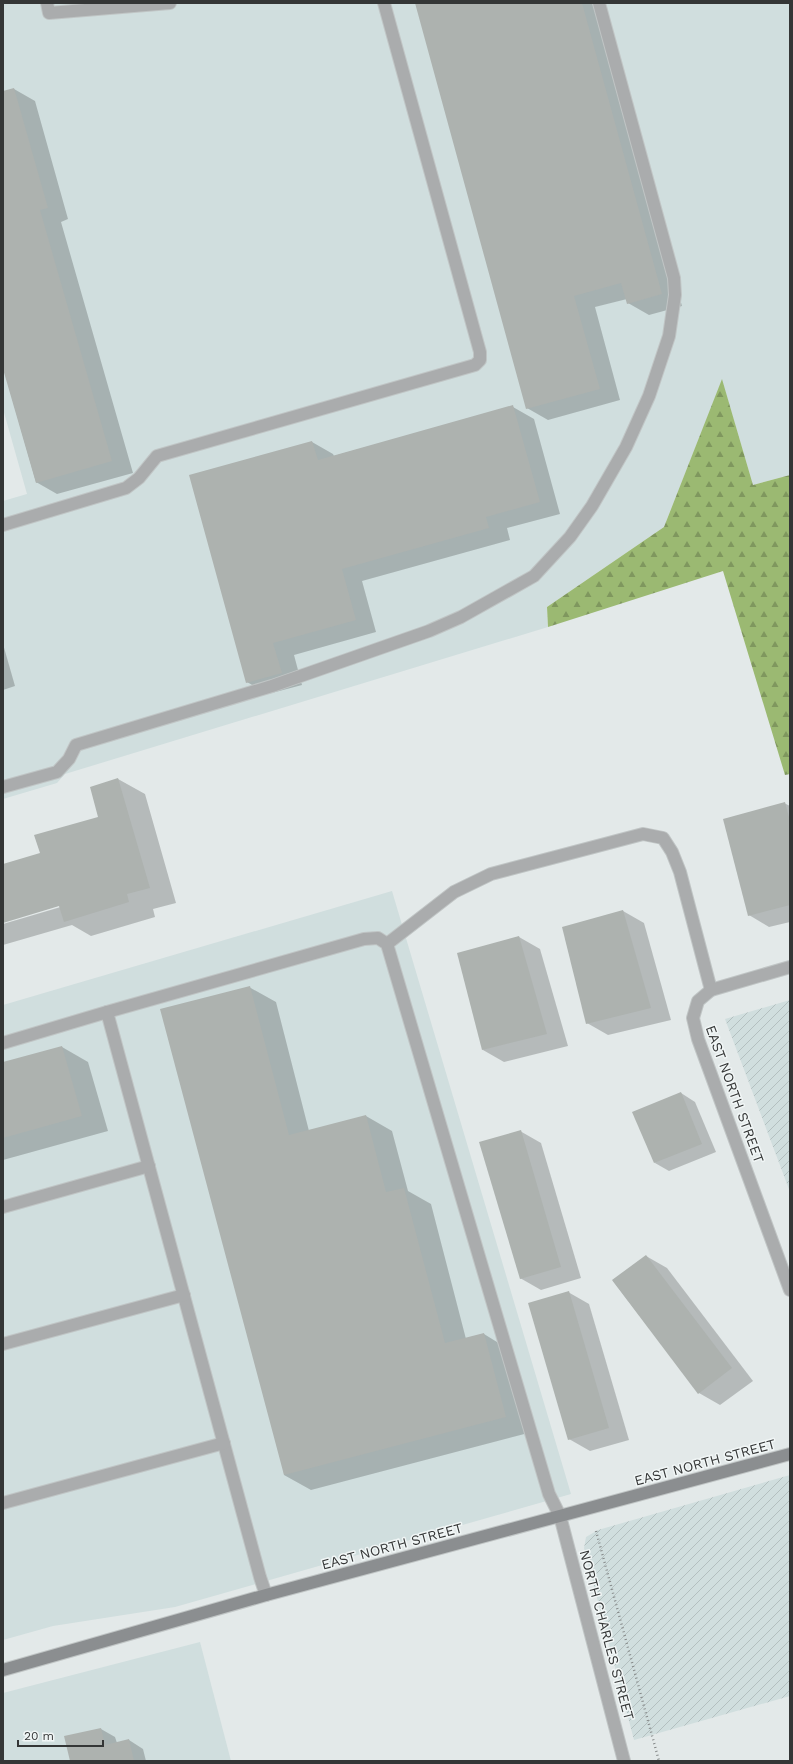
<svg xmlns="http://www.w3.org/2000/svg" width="793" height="1764" viewBox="0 0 793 1764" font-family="'Work Sans',sans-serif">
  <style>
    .built { fill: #d0dede }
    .industrial { fill: url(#industrial-furrows) }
    .forest { fill: url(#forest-firs) }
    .shadow { fill: #0003 }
    .building { fill: #adb2af }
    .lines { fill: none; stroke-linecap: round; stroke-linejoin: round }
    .lane-casing { stroke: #c0c5c5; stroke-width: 14 }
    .street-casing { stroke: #c0c5c5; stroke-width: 14 }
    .secondary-casing { stroke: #c0c5c5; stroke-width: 14 }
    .path { stroke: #888c8c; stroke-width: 2.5; stroke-dasharray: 1 3; stroke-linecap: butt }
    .lane { stroke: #aaacad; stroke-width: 12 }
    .street { stroke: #aaacad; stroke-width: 12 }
    .secondary { stroke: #8b8e90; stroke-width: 12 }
    .labels { text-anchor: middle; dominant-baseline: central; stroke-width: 3; stroke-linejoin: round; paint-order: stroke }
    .street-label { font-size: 14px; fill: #343636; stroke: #f1f6f6 }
  </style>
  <defs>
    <pattern id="industrial-furrows" width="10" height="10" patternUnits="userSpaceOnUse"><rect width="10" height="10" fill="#d0dede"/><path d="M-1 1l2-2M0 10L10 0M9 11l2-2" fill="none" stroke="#b3bfbf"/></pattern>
    <pattern id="forest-firs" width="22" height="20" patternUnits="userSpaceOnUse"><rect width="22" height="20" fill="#9bb972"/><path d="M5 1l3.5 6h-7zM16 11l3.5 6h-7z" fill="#7f975e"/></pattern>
  </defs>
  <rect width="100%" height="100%" fill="#e3e9e9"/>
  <!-- built -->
  <g class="built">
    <polygon points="3,3 790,3 790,475 753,485 722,380 664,527 547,607 548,627 65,774 57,783 3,799 3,501 27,494 3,409"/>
    <polygon points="392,891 571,1494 175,1607 53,1626 3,1640 3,1005"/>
    <polygon points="200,1642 231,1761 3,1761 3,1693"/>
  </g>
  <!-- industrial -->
  <g class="industrial">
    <polygon points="790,1000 790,1192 725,1019"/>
    <polygon points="790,1475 790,1696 634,1740 584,1548 586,1537 598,1530"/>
  </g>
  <!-- forest -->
  <polygon class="forest" points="722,379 753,485 790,475 790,774 785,775 723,571 548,627 547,607 664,527"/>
  <!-- shadow -->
  <g class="shadow">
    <polygon points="416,3 599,3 682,306 649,315 628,303 627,299 595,307 620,400 548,420 527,408"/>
    <polygon points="14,89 35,101 68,219 61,222 133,473 57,494 36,482 3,366 3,92"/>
    <polygon points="513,407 534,419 560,514 507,528 510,540 362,581 376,632 294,655 302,685 268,694 247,682 312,442 333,454 334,456"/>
    <polygon points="3,644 15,686 3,690"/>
    <polygon points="118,779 145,794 176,903 153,909 155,917 91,936 72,925 3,945 3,924 64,906 64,904 3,922 3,865 41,854 100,817"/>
    <polygon points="784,803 790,806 790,922 769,927 749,915"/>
    <polygon points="623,911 644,923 671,1020 608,1035 587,1023"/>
    <polygon points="519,937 540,949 568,1046 504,1062 483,1050"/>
    <polygon points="249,987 276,1002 309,1131 366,1116 392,1131 408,1191 431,1204 466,1339 484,1334 510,1350 532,1432 311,1490 284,1475"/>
    <polygon points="62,1047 88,1062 108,1131 3,1160 3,1063"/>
    <polygon points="681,1093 695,1102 716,1152 669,1171 655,1163"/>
    <polygon points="520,1131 541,1143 581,1278 541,1290 520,1278"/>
    <polygon points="646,1256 667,1268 753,1381 720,1405 699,1393 613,1281"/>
    <polygon points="568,1292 589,1304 629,1440 590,1451 569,1439"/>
    <polygon points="101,1729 115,1737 117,1743 129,1740 143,1749 146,1761 71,1761"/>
  </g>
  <!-- building -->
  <g class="building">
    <polygon points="415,3 582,3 662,294 627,304 621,283 574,296 600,389 526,409"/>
    <polygon points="14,88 48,208 40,210 112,461 36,483 3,369 3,91"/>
    <polygon points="513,405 540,502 486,517 489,528 342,569 356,620 273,643 282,673 246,683 189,475 312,441 318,460"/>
    <polygon points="118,778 150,888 127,894 129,902 64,922 59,906 3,923 3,864 40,853 34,835 98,817 90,787"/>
    <polygon points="785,802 790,821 790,905 748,916 723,819"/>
    <polygon points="623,910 651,1008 586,1024 562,927"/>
    <polygon points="519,936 547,1034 482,1050 457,953"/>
    <polygon points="250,986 289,1135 366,1115 386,1192 404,1188 445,1343 484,1333 506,1417 284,1475 160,1009"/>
    <polygon points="62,1046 82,1116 3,1138 3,1062"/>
    <polygon points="681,1092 702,1144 654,1163 632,1112"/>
    <polygon points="521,1130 561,1267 520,1279 479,1142"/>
    <polygon points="646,1255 732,1368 698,1394 612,1280"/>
    <polygon points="569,1291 609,1428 568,1440 528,1303"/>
    <polygon points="101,1728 105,1745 129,1739 134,1761 70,1761 64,1736"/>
  </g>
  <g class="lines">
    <defs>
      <g id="lane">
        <polyline points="47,3 49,13 170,3"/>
        <polyline points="3,525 126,488 139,478 157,456 475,365 480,360 480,352 384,3"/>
        <polyline points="3,787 57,772 69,759 76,745 272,686 429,631 461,617 534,576 570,537 592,506 626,447 649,396 669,336 675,295 674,278 599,3"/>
        <polyline points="387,944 454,892 491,874 643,834 663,838 672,852 680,872 711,990"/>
        <polyline points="107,1012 364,939 378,938 387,944 549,1494 560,1516"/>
        <polyline points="3,1043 107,1012 260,1577 266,1595"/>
        <polyline points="3,1207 149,1166"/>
        <polyline points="3,1344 184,1295"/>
        <polyline points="3,1503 224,1443"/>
      </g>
      <g id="street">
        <polyline points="790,967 711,990 698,1001 693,1018 698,1039 790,1290"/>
        <polyline points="560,1516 624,1761"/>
      </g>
      <polyline id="secondary" points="3,1670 266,1595 790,1454"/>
    </defs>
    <!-- lane casing -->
    <use href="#lane" class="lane-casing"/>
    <!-- street casing -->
    <use href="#street" class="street-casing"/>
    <!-- secondary casing -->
    <use href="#secondary" class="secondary-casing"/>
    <!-- path -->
    <polyline class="path" points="596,1531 659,1761"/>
    <!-- lane -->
    <use href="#lane" class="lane"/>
    <!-- street -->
    <use href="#street" class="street"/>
    <!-- secondary -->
    <use href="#secondary" class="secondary"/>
  </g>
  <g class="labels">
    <!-- street labels -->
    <g class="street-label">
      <text transform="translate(735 1094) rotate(70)">EAST NORTH STREET</text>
      <text transform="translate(705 1462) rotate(-15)">EAST NORTH STREET</text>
      <text transform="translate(392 1546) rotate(-15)">EAST NORTH STREET</text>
      <text transform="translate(607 1635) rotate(75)">NORTH CHARLES STREET</text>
    </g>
  </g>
  <!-- border -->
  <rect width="793" height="1764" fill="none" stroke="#343636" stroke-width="8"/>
  <!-- scale -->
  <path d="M18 1740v6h85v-6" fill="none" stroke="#343636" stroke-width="2"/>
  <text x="24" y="1740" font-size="12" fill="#343636" stroke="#f1f6f6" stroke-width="3" paint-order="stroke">20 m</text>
</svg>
